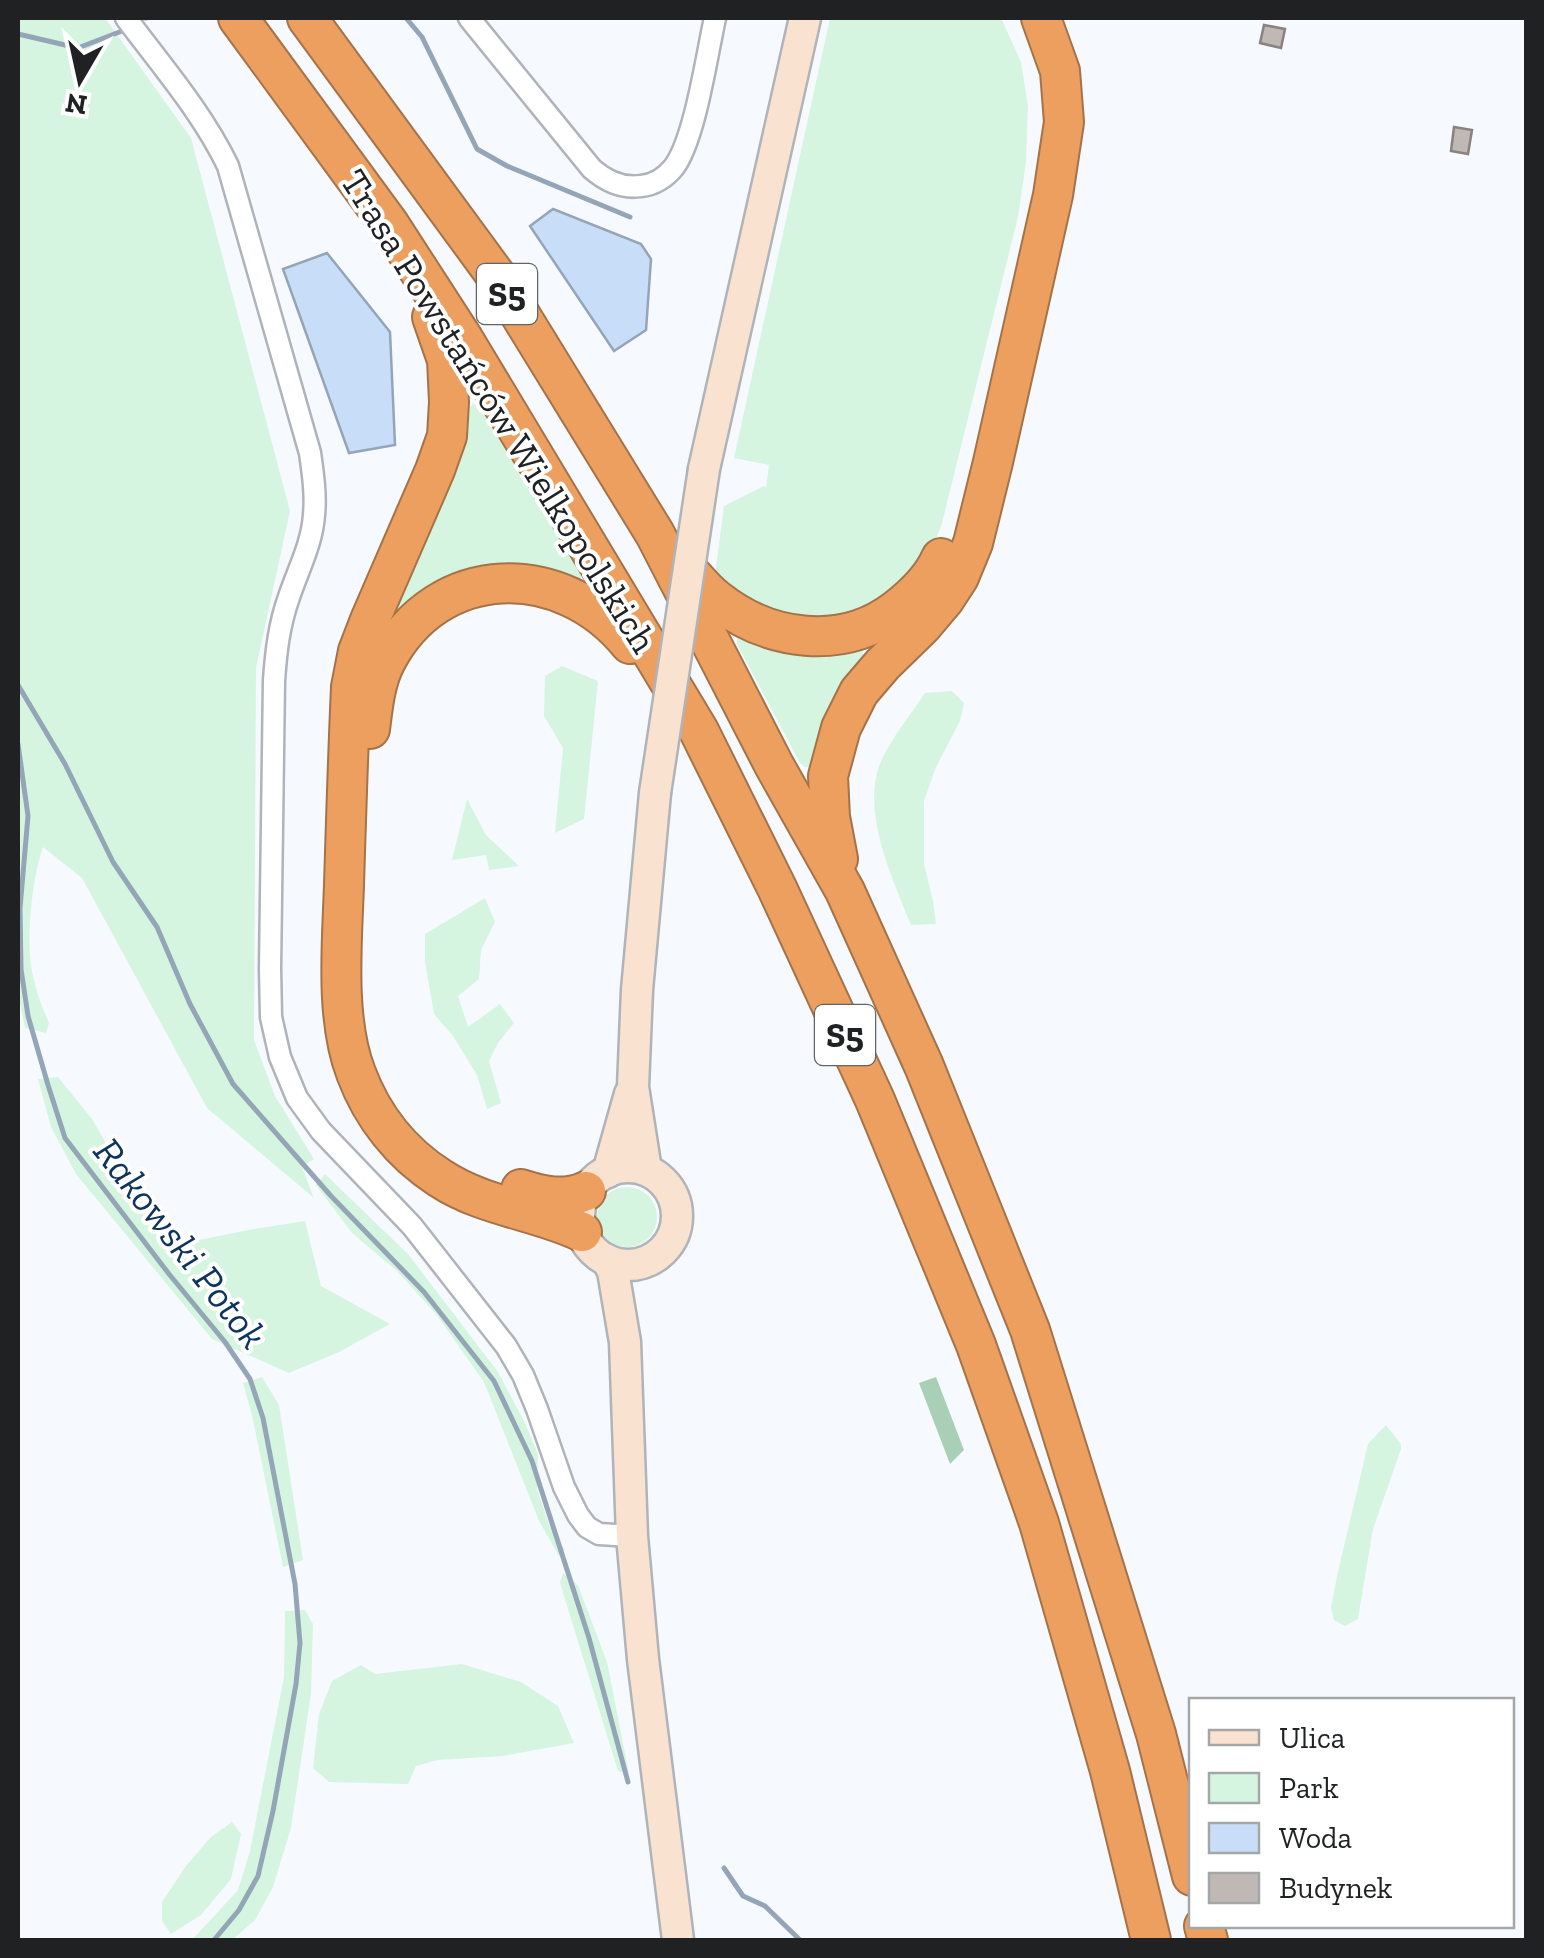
<svg xmlns="http://www.w3.org/2000/svg" width="1544" height="1958" viewBox="0 0 1544 1958" font-family="'Zilla Slab',serif">
  <style>
    .green { fill: #d5f5e0 }
    .forest { fill: #a9d0b6 }
    .water { fill: #c8def8; stroke: #95a5b8; stroke-width: 2.5 }
    .lines { fill: none; stroke-linecap: round; stroke-linejoin: round }
    .stream { stroke: #95a5b8; stroke-width: 5 }
    .building { fill: #c0b8b5; stroke: #8a8280; stroke-width: 2.5 }
    .street-casing { stroke: #b0b4ba; stroke-width: 25 }
    .secondary-casing { stroke: #b0b4ba; stroke-width: 35 }
    .highway-casing { stroke: #a47349; stroke-width: 42 }
    .street { stroke: #fff; stroke-width: 20 }
    .secondary { stroke: #f9e2cf; stroke-width: 30 }
    .highway { stroke: #ec9f5e; stroke-width: 38 }
    .secondary-bridge-casing { stroke: #b0b4ba; stroke-width: 35; stroke-linecap: butt }
    .secondary-bridge { stroke: #f9e2cf; stroke-width: 30 }
    .labels { text-anchor: middle; dominant-baseline: central; stroke-width: 8; stroke-linejoin: round; paint-order: stroke }
    .shield { fill: #fff; stroke: #626465; stroke-width: 2.5 }
    .shield-label { font-size: 35px; font-weight: bold; fill: #1f2123 }
    .street-label { font-size: 38px; fill: #1f2123; stroke: #fff }
    .water-label { font-size: 40px; font-style: italic; fill: #0d345d; stroke: #fff }
  </style>
  <rect width="100%" height="100%" fill="#f6faff"/>
  <!-- green -->
  <g class="green">
    <path d="M18,18H105L191,138L290,511L256,668L254,1040L275,1096L314,1159L302,1167L314,1198L207,1108L82,878L43,847C33,875 28,924 30,955C31,977 40,1003 49,1023L46,1033L25,1028L18,994Z"/>
    <polygon points="830,18 1001,18 1021,62 1028,106 1026,162 1018,217 941,527 921,570 894,596 829,623 766,615 715,575 724,506 764,486 766,488 769,465 734,458"/>
    <path d="M473,404L482,406L582,573L580,581C564,580 551,570 536,567C485,558 437,580 399,611L387,610L467,410Z"/>
    <polygon points="737,634 854,648 863,652 863,663 819,767 805,767 800,763 737,644"/>
    <polygon points="562,666 598,681 584,819 555,833 563,748 544,716 545,676"/>
    <path d="M952,691L964,703L960,721L936,767L924,801V864L933,901L936,924L911,925C892,877 859,809 882,759C893,736 911,714 925,693Z"/>
    <polygon points="467,799 486,835 519,866 489,870 486,855 452,860"/>
    <polygon points="485,898 495,922 481,950 479,979 458,996 468,1027 500,1004 514,1023 498,1043 489,1061 501,1103 487,1109 477,1075 453,1036 434,1014 425,962 425,934"/>
    <polygon points="58,1077 92,1119 137,1197 179,1244 248,1230 305,1221 321,1286 390,1324 339,1352 289,1373 212,1339 76,1174 51,1127 38,1079"/>
    <polygon points="325,1174 408,1254 498,1372 525,1423 538,1454 537,1489 549,1525 565,1550 559,1556 539,1521 484,1382 436,1314 398,1272 352,1233 316,1185"/>
    <circle cx="627" cy="1217" r="30"/>
    <polygon points="262,1377 279,1405 303,1560 283,1567 252,1415 243,1383"/>
    <polygon points="1386,1425 1401,1444 1401,1449 1373,1529 1358,1619 1345,1626 1334,1620 1331,1608 1337,1576 1368,1444"/>
    <polygon points="563,1573 578,1585 607,1662 629,1774 618,1771 560,1583"/>
    <polygon points="305,1610 313,1624 311,1694 291,1828 273,1887 255,1920 232,1940 192,1940 238,1890 250,1851 284,1677 285,1611"/>
    <polygon points="462,1664 521,1682 558,1706 574,1743 503,1756 438,1760 416,1766 408,1784 329,1782 313,1768 319,1714 332,1681 361,1665 375,1674"/>
    <polygon points="232,1822 241,1834 231,1879 201,1915 171,1934 162,1921 162,1902 186,1866 211,1837"/>
  </g>
  <!-- forest -->
  <polygon class="forest" points="936,1377 964,1450 950,1464 919,1383"/>
  <!-- water -->
  <g class="water">
    <polygon points="553,209 641,244 651,259 646,330 614,351 530,226"/>
    <polygon points="327,253 390,332 395,445 349,453 283,269"/>
  </g>
  <g class="lines">
    <!-- stream -->
    <g class="stream">
      <polyline points="145,18 146,18"/>
      <polyline points="406,18 422,37 477,149 507,166 630,217"/>
      <polyline points="18,34 78,48 122,31"/>
      <polyline points="18,685 65,764 113,862 157,927 190,1004 233,1084 331,1196 424,1292 494,1381 532,1461 589,1638 628,1782"/>
      <polyline points="18,744 28,816 20,908 21,969 28,1016 48,1085 65,1138 169,1274 225,1342 250,1379 263,1418 295,1584 300,1643 296,1684 273,1811 258,1876 239,1910 214,1940"/>
      <polyline points="724,1868 743,1896 765,1906 800,1940"/>
    </g>
  </g>
  <!-- building -->
  <g class="building">
    <polygon points="1264,25 1285,29 1281,48 1260,43"/>
    <polygon points="1454,127 1472,130 1468,154 1451,151"/>
  </g>
  <g class="lines">
    <defs>
      <g id="street">
        <path d="M126,18C161,65 202,112 228,166L310,453C313,474 316,494 314,515C312,544 298,570 289,597C279,625 276,652 274,681L270,969L271,1017L280,1057L297,1098L321,1131L412,1226L506,1346L523,1375L537,1409L564,1487L578,1515L587,1527L599,1534L632,1536"/>
        <path d="M469,18L592,169C606,181 622,189 641,186C654,185 666,177 674,167C695,139 707,54 715,18"/>
      </g>
      <g id="secondary">
        <polyline points="704,469 805,18"/>
        <circle cx="628" cy="1216" r="49"/>
        <polyline points="646,1170 633,1087 637,990 655,793"/>
        <polyline points="608,1172 630,1094"/>
        <polyline points="607,1260 613,1271 625,1342 632,1536 643,1659 678,1940"/>
      </g>
      <g id="highway">
        <polyline points="238,18 389,224 464,340 699,731 777,888 875,1100 976,1345 1039,1523 1110,1771 1151,1940"/>
        <polyline points="307,18 497,277 655,534 774,765 845,891 924,1066 1030,1330 1156,1734 1192,1876"/>
        <path d="M432,317L447,360L449,402L447,436L435,470L370,620L358,651L351,687C348,753 346,819 344,885C342,943 335,1019 356,1073C372,1116 401,1153 440,1178C484,1207 536,1210 582,1232"/>
        <path d="M685,567C695,578 705,591 717,600C769,641 842,651 896,610C914,596 932,579 941,558"/>
        <path d="M370,729C373,706 375,682 386,661C438,561 562,560 630,644"/>
        <polyline points="838,859 830,817 828,776 841,728 859,692 883,664 922,626 944,600 959,577 973,543 993,462 1053,195 1064,122 1060,71 1041,18"/>
        <path d="M521,1189C543,1196 564,1201 586,1191"/>
        <polyline points="1204,1926 1208,1940"/>
      </g>
    </defs>
    <!-- street casing -->
    <use href="#street" class="street-casing"/>
    <!-- secondary casing -->
    <use href="#secondary" class="secondary-casing"/>
    <!-- highway casing -->
    <use href="#highway" class="highway-casing"/>
    <!-- street -->
    <use href="#street" class="street"/>
    <!-- secondary -->
    <use href="#secondary" class="secondary"/>
    <!-- highway -->
    <use href="#highway" class="highway"/>
    <defs>
      <polyline id="secondary-bridge" points="655,793 704,469"/>
    </defs>
    <!-- secondary-bridge casing -->
    <use href="#secondary-bridge" class="secondary-bridge-casing"/>
    <!-- secondary-bridge -->
    <use href="#secondary-bridge" class="secondary-bridge"/>
  </g>
  <g class="labels">
    <!-- shield labels -->
    <g class="shield">
      <rect x="477" y="264" width="60" height="60" rx="8"/>
      <rect x="815" y="1005" width="60" height="60" rx="8"/>
    </g>
    <g class="shield-label">
      <text x="507" y="294">S5</text>
      <text x="845" y="1035">S5</text>
    </g>
    <!-- street labels -->
    <g class="street-label">
      <text transform="translate(499 411) rotate(58)">Trasa Powstańców Wielkopolskich</text>
    </g>
    <!-- water labels -->
    <g class="water-label">
      <text transform="translate(181 1243) rotate(52)">Rakowski Potok</text>
    </g>
  </g>
  <!-- border -->
  <rect width="1544" height="1958" fill="none" stroke="#1f2123" stroke-width="40"/>
  <!-- legend -->
  <rect x="1189" y="1698" width="325" height="230" fill="#ffffff" stroke="#a5a6a7" stroke-width="2.5"/>
  <rect x="1209" y="1730" width="50" height="15" fill="#f9e2cf" stroke="#a5a6a7" stroke-width="2.5"/>
  <text x="1279" y="1748" font-size="30" fill="#1f2123">Ulica</text>
  <rect x="1209" y="1773" width="50" height="30" fill="#d5f5e0" stroke="#a5a6a7" stroke-width="2.5"/>
  <text x="1279" y="1798" font-size="30" fill="#1f2123">Park</text>
  <rect x="1209" y="1823" width="50" height="30" fill="#c8def8" stroke="#a5a6a7" stroke-width="2.5"/>
  <text x="1279" y="1848" font-size="30" fill="#1f2123">Woda</text>
  <rect x="1209" y="1873" width="50" height="30" fill="#c0b8b5" stroke="#a5a6a7" stroke-width="2.5"/>
  <text x="1279" y="1898" font-size="30" fill="#1f2123">Budynek</text>
  <!-- north arrow -->
  <g transform="translate(80 80) rotate(189)" stroke="#ffffff" stroke-width="8" paint-order="stroke">
  <path d="M0-8L18 38L0 25L-18 38Z" fill="#1f2123"/>
  <text y="-15" font-size="28" font-weight="bold" text-anchor="middle" fill="#1f2123">N</text>
  </g>
</svg>
